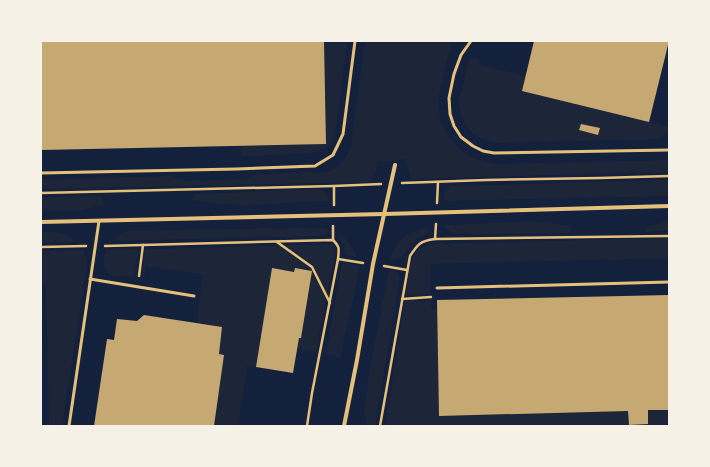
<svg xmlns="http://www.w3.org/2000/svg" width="710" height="467" viewBox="0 0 710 467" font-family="'Sofia Sans Condensed',sans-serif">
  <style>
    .green { fill: #1d2539 }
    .building { fill: #c6a872 }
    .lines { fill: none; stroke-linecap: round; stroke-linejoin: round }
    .path { stroke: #e5c07b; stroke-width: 2.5 }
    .service { stroke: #e5c07b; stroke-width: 3 }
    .minor { stroke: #e5c07b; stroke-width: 4 }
  </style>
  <rect width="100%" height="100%" fill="#14213d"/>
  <!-- green -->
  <g class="green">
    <path d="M324,41H347L335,136C328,149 326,149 313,153L242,156L241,146L326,144Z"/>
    <path d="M365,41H452L439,95C435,121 451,149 476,159C483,162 490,163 497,164L669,160V172L411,179L408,170L406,159L376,163L378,164L371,182L41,189V179L171,176L185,181L245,179L259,174L328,172L339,166L348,154L351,145Z"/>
    <path d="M473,58L480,60L479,63L480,65L525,76L522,91L669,127C669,136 660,139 653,139L501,143C477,142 460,127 459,102C459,98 461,93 462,90C464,80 466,71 468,62L470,59Z"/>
    <polygon points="669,180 669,196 445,201 444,199 444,195 450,186 452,186"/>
    <path d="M318,189C326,191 329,193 329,201L300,202L243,206L191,200L194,194Z"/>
    <polygon points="99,196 102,197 104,205 83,210 41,211 41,197"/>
    <polygon points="669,221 669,231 646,232 646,227"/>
    <polygon points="515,222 540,222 571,226 570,233 455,234 449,231 444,225"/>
    <path d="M324,228L329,230L326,235L322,236L112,241C118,235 123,232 131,231L235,229Z"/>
    <path d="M429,228L426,234L423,236L417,239L410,246L402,257L396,259L390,260C397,239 407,231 429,228Z"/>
    <path d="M41,232C55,232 65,231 76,242L41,243Z"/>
    <path d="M338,233C348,239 352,247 357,257L347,255Z"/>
    <path d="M669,238V258L430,264V294L405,295C407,288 408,280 409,273C411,258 413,250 429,244Z"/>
    <polygon points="329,244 333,245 335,249 335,253 316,352 297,349 299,338 301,338 312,271 295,268 294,272 272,268 256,367 247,366 238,426 214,426 224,356 219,354 222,327 197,323 203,274 146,266 144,279 141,279 145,250 149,249"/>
    <path d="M133,249L138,250L134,277L113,275C102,271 102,259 106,250Z"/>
    <polygon points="83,250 86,258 86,270 62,426 49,426 46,284 41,283 41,251"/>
    <polygon points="347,263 360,267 340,358 326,354 341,267 343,264"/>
    <path d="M389,270C397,272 400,272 399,281L375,426H367L364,410L369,374Z"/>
    <polygon points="431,300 431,309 437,309 440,416 628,411 629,425 648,424 648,410 669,410 669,426 385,426 405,301"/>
  </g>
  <!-- building -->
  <g class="building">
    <polygon points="41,41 324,41 326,144 41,150"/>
    <polygon points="534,41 669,41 649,122 522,91"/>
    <polygon points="581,124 600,128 598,135 579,130"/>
    <polygon points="272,268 294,272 295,268 312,271 301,338 299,338 293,373 256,367"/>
    <polygon points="669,295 669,410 648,410 648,424 629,425 628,411 439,416 437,300"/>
    <polygon points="144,315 222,327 219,354 224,355 214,426 94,426 107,339 114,340 117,319 137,321"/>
  </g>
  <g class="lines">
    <!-- path -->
    <g class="path">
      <polyline points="402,183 486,180 600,178 669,176"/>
      <polyline points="41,193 334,186 381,184"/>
      <polyline points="437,203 438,182"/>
      <polyline points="334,205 334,186"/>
      <polyline points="435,239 436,224"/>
      <polyline points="333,240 333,226"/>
      <polyline points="277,242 312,267 330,303"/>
      <path d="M105,246L333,240C340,247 339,249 338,259L312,393L307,426"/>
      <polyline points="41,247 86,246"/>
      <polyline points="338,259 363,263"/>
      <polyline points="384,266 407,270"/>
      <polyline points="139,276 143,245"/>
      <polyline points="402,299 431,297"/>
      <path d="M380,426L410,256C418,244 420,241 435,239L669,236"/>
    </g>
    <!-- service -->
    <g class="service">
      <polyline points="471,41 461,55 454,74 449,98 450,114 454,126 461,137 473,146 483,151 494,153 669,150"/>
      <polyline points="41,173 236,169 315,166 333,155 343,134 355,41"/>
      <polyline points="90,279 194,296"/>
      <polyline points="437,288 669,282"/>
      <polyline points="69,426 99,221"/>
    </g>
    <!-- minor -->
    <g class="minor">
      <polyline points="41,222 384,214 669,206"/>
      <polyline points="344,426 357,360 373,264 395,165"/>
    </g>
  </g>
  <!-- border -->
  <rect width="710" height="467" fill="none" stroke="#f6f1e7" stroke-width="84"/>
</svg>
